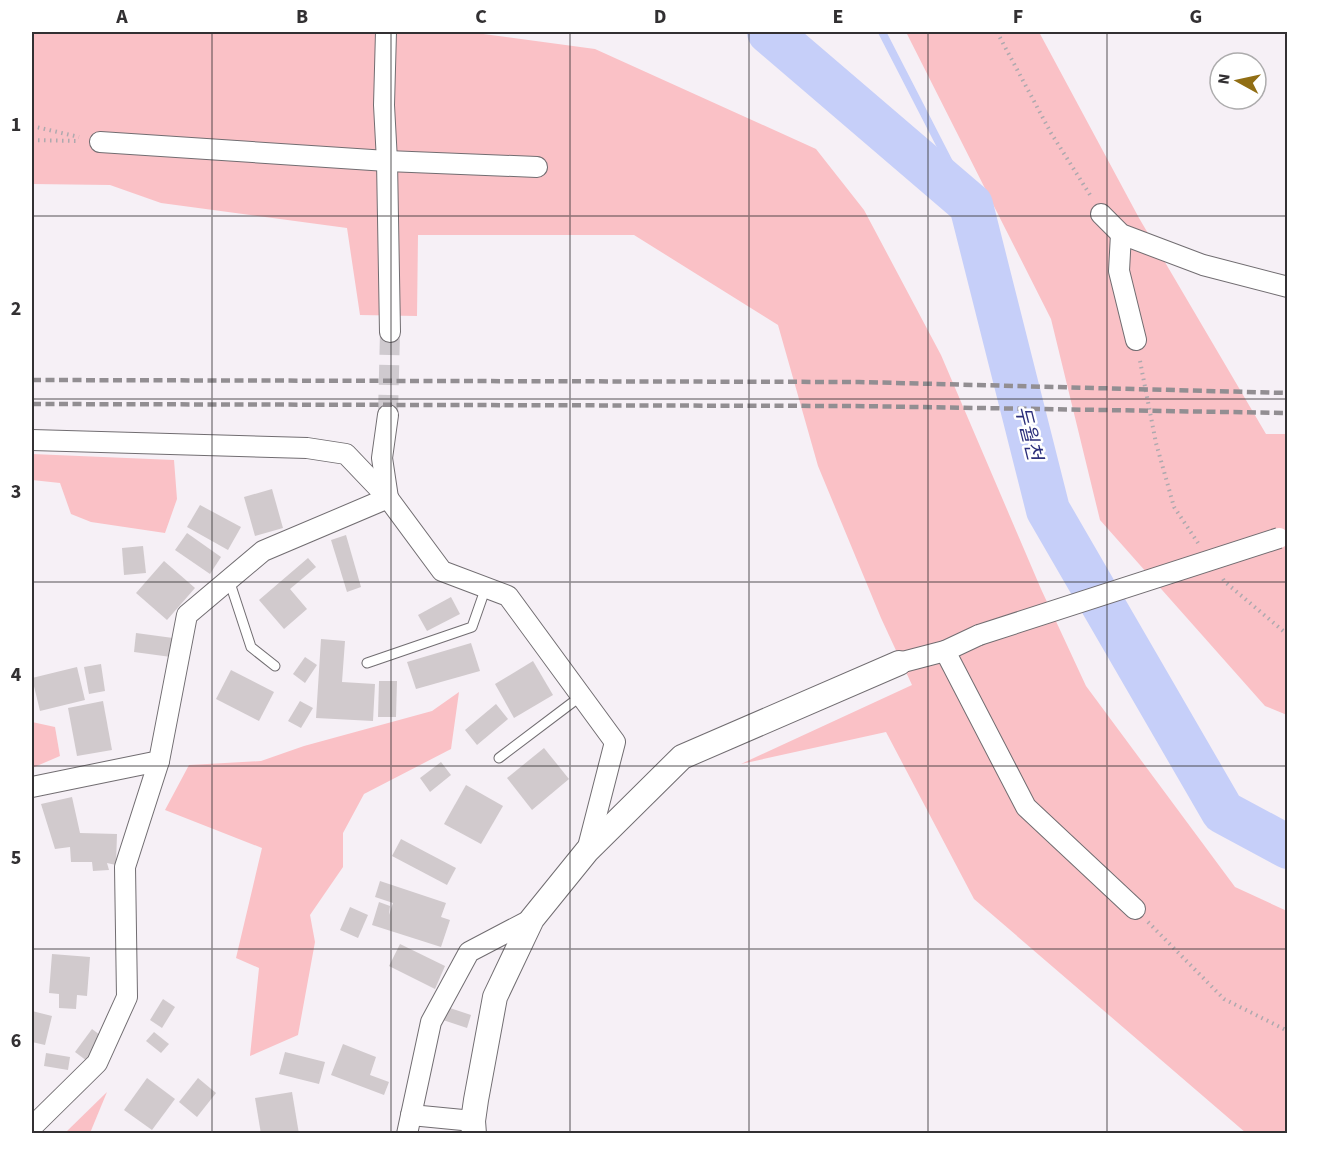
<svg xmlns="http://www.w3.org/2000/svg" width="1319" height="1165" viewBox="0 0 1319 1165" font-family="'Source Sans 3','Noto Sans KR',sans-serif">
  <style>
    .green { fill: #fac1c6 }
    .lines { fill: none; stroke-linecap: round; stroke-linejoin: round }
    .stream { stroke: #c6cff9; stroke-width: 8 }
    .river { stroke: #c6cff9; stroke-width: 44 }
    .building { fill: #d1cacd }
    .minor-tunnel { stroke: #cfcacf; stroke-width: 20; stroke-dasharray: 20 10; stroke-linecap: butt }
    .service-casing { stroke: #716d71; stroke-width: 11 }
    .minor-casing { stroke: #716d71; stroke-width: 22 }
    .tertiary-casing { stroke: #716d71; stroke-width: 26 }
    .path { stroke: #aea9ae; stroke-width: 4; stroke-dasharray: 1.5 4.5; stroke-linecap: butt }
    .service { stroke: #fff; stroke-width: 9 }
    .minor { stroke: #fff; stroke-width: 20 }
    .tertiary { stroke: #fff; stroke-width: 24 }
    .rail { stroke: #928e92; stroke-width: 4.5; stroke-dasharray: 9 4.5; stroke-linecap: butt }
    .minor-bridge-casing { stroke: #716d71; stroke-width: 22; stroke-linecap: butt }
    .minor-bridge { stroke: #fff; stroke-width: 20 }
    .grid { fill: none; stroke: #323032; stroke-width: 1.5; stroke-opacity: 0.55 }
    .labels { text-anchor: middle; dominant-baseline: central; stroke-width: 5; stroke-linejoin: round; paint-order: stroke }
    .water-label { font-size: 20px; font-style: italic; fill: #2c2f7b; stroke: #fff }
    .neatline { fill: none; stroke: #323032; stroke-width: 2 }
    .grid-label { font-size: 20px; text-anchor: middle; font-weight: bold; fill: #323032 }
  </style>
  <rect width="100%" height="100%" fill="#f6f0f6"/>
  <!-- green -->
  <g class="green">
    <polygon points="32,32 468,32 595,49 816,149 864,210 941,355 1041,589 1086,686 1235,887 1287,911 1287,1133 1246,1133 974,899 886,732 741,764 912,685 881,618 818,466 778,325 634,235 418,235 417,316 360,315 347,228 161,203 110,185 32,184"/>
    <polygon points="906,32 1039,32 1139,218 1266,434 1287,434 1287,715 1265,706 1100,520 1051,319"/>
    <polygon points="32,454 174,460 177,499 165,533 91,522 71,514 60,483 32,480"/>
    <polygon points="459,692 451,749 364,794 343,833 343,867 310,915 315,942 298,1035 250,1056 259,968 236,958 262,848 165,810 189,765 261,761 304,746 432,711"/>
    <polygon points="32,722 55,727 60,756 32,768"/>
    <polygon points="107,1092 90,1133 65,1133"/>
  </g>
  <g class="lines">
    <!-- stream -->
    <polyline class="stream" points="882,32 971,205"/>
    <!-- river -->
    <polyline class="river" points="769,32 971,205 1048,510 1223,812 1288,847"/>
  </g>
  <!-- building -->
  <g class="building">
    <polygon points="272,489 283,528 255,536 244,497"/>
    <polygon points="200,505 241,527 228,550 187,527"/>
    <polygon points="187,533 221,557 210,574 175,550"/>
    <polygon points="346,535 361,587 347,592 331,540"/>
    <polygon points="143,546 146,573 124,575 122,548"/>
    <polygon points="308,558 316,567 290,589 307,609 284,629 259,600"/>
    <polygon points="164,561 195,588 167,620 136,593"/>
    <polygon points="451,597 460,614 427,631 418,615"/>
    <polygon points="136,633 173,638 171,657 134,652"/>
    <polygon points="321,639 345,641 342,682 375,684 373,721 316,718"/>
    <polygon points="471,643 480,671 416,689 407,662"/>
    <polygon points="305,657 317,665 305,683 293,674"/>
    <polygon points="533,661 553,695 514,718 495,684"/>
    <polygon points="101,664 105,691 89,694 84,667"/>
    <polygon points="77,667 85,700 40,711 32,678"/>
    <polygon points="231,670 274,692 259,721 216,699"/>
    <polygon points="379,681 397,681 396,717 378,717"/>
    <polygon points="103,701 112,750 77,756 68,708"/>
    <polygon points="300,701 313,708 301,728 288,721"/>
    <polygon points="496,704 508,719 477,745 465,730"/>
    <polygon points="544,748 569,779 532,810 507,778"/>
    <polygon points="441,762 451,775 430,792 420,778"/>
    <polygon points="466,785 503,806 481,844 444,824"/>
    <polygon points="72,797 80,833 117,834 116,865 107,863 109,870 93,871 92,862 71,862 70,847 55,849 41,804"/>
    <polygon points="401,839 456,868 447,885 392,856"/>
    <polygon points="380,881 446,903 441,917 450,920 441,947 372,925 379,902 390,906 389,915 393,903 375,897"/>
    <polygon points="350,907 368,915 358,938 340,930"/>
    <polygon points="400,944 445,966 435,989 389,966"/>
    <polygon points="52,954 90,957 87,996 77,995 76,1009 59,1008 59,994 49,993"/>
    <polygon points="163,999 175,1007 162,1028 150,1020"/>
    <polygon points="447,1007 471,1015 467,1028 443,1020"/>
    <polygon points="32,1011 52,1016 45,1045 32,1042"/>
    <polygon points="92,1029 104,1038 87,1061 75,1052"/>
    <polygon points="154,1032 169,1044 161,1053 146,1041"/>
    <polygon points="343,1044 376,1057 370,1075 389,1082 384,1095 331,1075"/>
    <polygon points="285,1052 325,1062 319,1084 279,1074"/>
    <polygon points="46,1053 70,1057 68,1070 44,1066"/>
    <polygon points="147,1078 175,1099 152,1130 124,1110"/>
    <polygon points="198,1078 216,1093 197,1117 179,1102"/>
    <polygon points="292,1092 299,1134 261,1134 255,1098"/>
  </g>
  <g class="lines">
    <!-- minor-tunnel -->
    <polyline class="minor-tunnel" points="388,415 390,332"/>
    <defs>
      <g id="service">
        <polyline points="229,580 251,647 275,666"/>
        <polyline points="367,663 472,627 486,587"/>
        <polyline points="499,758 581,696"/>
      </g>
      <g id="minor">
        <polyline points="386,32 384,105 387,161 390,332"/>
        <polyline points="100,142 387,161 537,167"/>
        <polyline points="1101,214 1121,234 1203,265 1288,287"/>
        <polyline points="1121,234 1119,271 1136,340"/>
        <polyline points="388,415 382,458 388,498"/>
        <polyline points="32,440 307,448 346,454 388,498 442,571 508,596 615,742 587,851"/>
        <polyline points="945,651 1026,807 1135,909"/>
        <polyline points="899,663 945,651 979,635"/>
        <polyline points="32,787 159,761 187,615 263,551 388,498"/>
        <polyline points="411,1115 473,1121"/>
        <polyline points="32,1127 97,1063 127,997 125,867 159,761"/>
        <polyline points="407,1134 431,1022 469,952 532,919"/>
      </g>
      <polyline id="tertiary" points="474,1134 473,1121 476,1100 495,997 532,919 587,851 682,757 899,663"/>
    </defs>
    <!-- service casing -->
    <use href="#service" class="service-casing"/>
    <!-- minor casing -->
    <use href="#minor" class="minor-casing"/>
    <!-- tertiary casing -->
    <use href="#tertiary" class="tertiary-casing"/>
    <!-- path -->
    <g class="path">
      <polyline points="997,32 1051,133 1092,198"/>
      <polyline points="32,126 79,137"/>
      <polyline points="32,140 79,141"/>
      <polyline points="1140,361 1156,443 1174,507 1198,543"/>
      <polyline points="1223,579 1225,582 1288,635"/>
      <polyline points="1148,922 1224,999 1288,1031"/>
    </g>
    <!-- service -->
    <use href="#service" class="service"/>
    <!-- minor -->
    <use href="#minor" class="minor"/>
    <!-- tertiary -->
    <use href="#tertiary" class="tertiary"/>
    <!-- rail -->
    <g class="rail">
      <polyline points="32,380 859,382 1288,393"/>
      <polyline points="32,404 855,406 1288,413"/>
    </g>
    <defs>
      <polyline id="minor-bridge" points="979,635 1279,538"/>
    </defs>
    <!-- minor-bridge casing -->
    <use href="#minor-bridge" class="minor-bridge-casing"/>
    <!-- minor-bridge -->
    <use href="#minor-bridge" class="minor-bridge"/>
  </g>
  <!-- grid -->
  <path class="grid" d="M212,32V1134M391,32V1134M570,32V1134M749,32V1134M928,32V1134M1107,32V1134M32,216H1288M32,399H1288M32,582H1288M32,766H1288M32,949H1288"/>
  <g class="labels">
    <!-- water labels -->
    <g class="water-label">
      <text transform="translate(1028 433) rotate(76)">두월천</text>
    </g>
  </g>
  <!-- border -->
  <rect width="1319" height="1165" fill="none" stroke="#ffffff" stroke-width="66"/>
  <!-- north arrow -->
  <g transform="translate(1238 81) rotate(278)"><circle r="28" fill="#ffffff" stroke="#adacad" stroke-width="1.5"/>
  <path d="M0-4.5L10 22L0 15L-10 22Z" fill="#916e14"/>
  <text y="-9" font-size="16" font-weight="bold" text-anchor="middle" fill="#323032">N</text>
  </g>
  <rect x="33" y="33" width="1253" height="1099" class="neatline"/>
  <g class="grid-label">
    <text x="122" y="23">A</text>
    <text x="302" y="23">B</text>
    <text x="481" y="23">C</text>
    <text x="660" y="23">D</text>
    <text x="838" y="23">E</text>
    <text x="1018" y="23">F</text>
    <text x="1196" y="23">G</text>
    <text x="16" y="131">1</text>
    <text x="16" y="315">2</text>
    <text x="16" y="498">3</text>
    <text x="16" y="681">4</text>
    <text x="16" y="864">5</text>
    <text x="16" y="1047">6</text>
  </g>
</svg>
